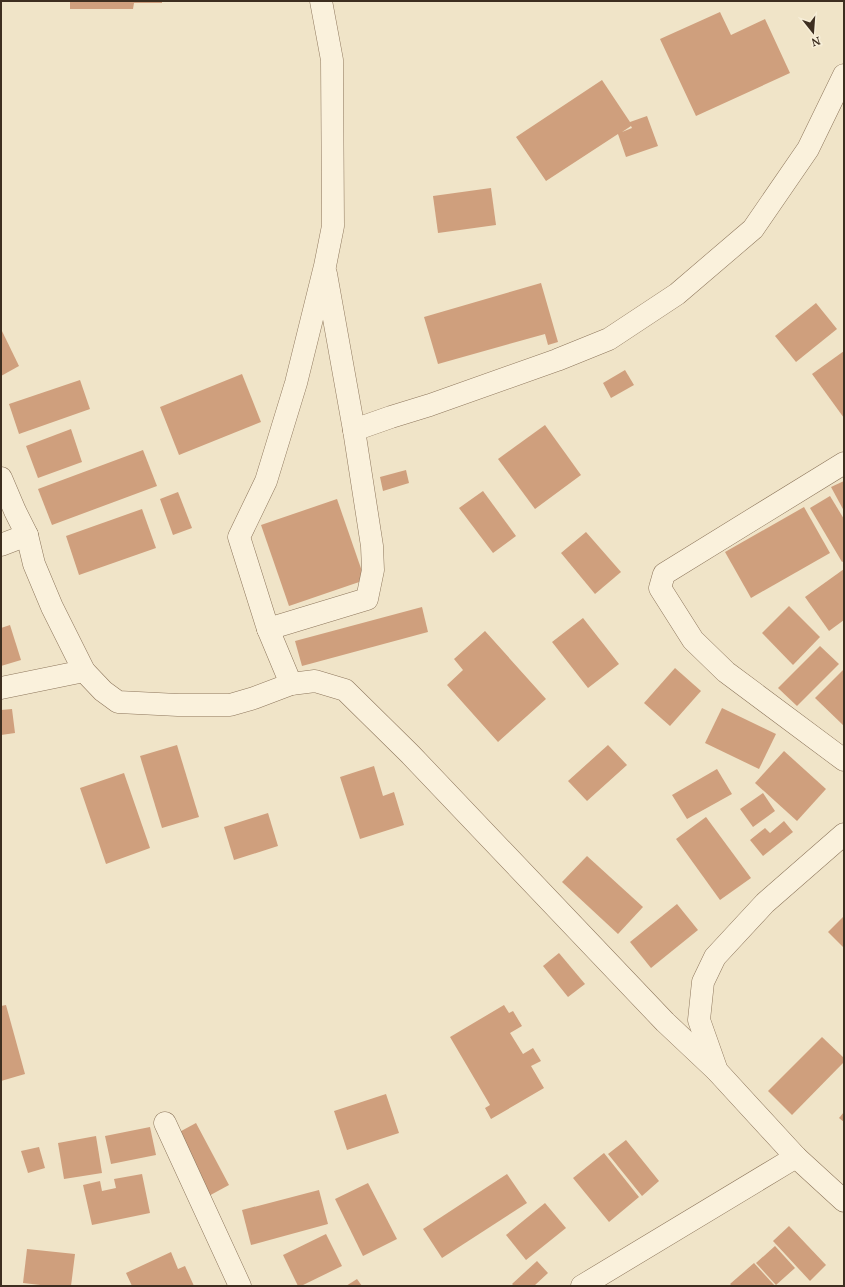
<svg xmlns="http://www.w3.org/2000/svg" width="845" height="1287" viewBox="0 0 845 1287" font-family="'Noto Serif',serif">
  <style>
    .building { fill: #cf9f7d; fill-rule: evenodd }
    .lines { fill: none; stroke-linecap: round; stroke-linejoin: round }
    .minor-casing { stroke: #8d765c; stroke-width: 23 }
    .minor { stroke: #faf1dc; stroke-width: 22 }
  </style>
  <rect width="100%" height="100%" fill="#f0e4c8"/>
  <!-- building -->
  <g class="building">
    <polygon points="70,1 162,1 162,3 134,3 133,9 70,9"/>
    <polygon points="720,12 731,35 765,19 790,73 696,116 660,39"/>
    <path d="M602,80L630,122L647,116L658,146L626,157L618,134L546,181L516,137ZM631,126L632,128L622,132Z"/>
    <polygon points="491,188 496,225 438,233 433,196"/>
    <polygon points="541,283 558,342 548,345 545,334 438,364 424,317"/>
    <polygon points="816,303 837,329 796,362 775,336"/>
    <polygon points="1,329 19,366 1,376"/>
    <polygon points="844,351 844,418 812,374"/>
    <polygon points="625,370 634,385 611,398 603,383"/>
    <polygon points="242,374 261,422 179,455 160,407"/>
    <polygon points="80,380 90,409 19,434 9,404"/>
    <polygon points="545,425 581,475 535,509 498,459"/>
    <polygon points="71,429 82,462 38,478 26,446"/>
    <polygon points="143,450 157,486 52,525 38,489"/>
    <polygon points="406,470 409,483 383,491 380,477"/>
    <polygon points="844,481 844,511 831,487"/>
    <polygon points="483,491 516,536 493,553 459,508"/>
    <polygon points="178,492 192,528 173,535 160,499"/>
    <polygon points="830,496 844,519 844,561 842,562 810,508"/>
    <polygon points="337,499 365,580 289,606 261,525"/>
    <polygon points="804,507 830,553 751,598 725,552"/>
    <polygon points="142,509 156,548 79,575 66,536"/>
    <polygon points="586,532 621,572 595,594 561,553"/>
    <polygon points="844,569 844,620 829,631 805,597"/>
    <polygon points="789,606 820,637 793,665 762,633"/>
    <polygon points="422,607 428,632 302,666 295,641"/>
    <polygon points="583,618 619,664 588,688 552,642"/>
    <polygon points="10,625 21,660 1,666 1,628"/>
    <polygon points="485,631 546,699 498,742 447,685 463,670 454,659"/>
    <polygon points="820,646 839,664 797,706 778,688"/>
    <polygon points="675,668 701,691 670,726 644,703"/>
    <polygon points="844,669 844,726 815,698"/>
    <polygon points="722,708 776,734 759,769 705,743"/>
    <polygon points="12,709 15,733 1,735 1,710"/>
    <polygon points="177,745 199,817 162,828 140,756"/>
    <polygon points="608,745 627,765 587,801 568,781"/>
    <polygon points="784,751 826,789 797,821 755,783"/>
    <polygon points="374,766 383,796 394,792 404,825 360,839 340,777"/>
    <polygon points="717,769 732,794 687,819 672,795"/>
    <polygon points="124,773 150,848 106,864 80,788"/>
    <polygon points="763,793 775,811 753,827 740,809"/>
    <polygon points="268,813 278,846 234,860 224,827"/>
    <polygon points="706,817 751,878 720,900 676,839"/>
    <polygon points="784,821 793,832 763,856 750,840 765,828 770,833"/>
    <polygon points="587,856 643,907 618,934 562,882"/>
    <polygon points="677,904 698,930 651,968 630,942"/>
    <polygon points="844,916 844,948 828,932"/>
    <polygon points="559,953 585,984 568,997 543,966"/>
    <polygon points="6,1005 25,1074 1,1081 1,1006"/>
    <polygon points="504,1005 509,1013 513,1011 522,1026 510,1033 523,1054 533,1048 541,1061 531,1066 544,1088 491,1119 485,1108 490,1105 450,1037"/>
    <polygon points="822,1037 844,1058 844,1062 792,1115 768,1091"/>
    <polygon points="386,1094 399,1133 347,1150 334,1111"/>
    <polygon points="844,1112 844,1122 839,1118"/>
    <polygon points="196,1123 229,1185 205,1198 172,1136"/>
    <polygon points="150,1127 156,1155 111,1164 105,1136"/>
    <polygon points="96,1136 102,1173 64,1179 58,1143"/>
    <polygon points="626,1140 659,1181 642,1196 608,1154"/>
    <polygon points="39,1147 45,1168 28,1173 21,1151"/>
    <polygon points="604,1153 639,1197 609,1222 573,1178"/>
    <polygon points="142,1174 150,1213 92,1225 83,1185 100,1181 102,1191 116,1188 114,1179"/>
    <polygon points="507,1174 527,1203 442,1258 423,1229"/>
    <polygon points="368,1183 397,1239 363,1256 335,1199"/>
    <polygon points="319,1190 328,1224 251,1245 242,1210"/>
    <polygon points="545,1203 566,1228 526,1260 506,1235"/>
    <polygon points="789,1226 826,1265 810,1281 773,1241"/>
    <polygon points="326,1234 342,1266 301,1286 298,1286 283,1255"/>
    <polygon points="775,1246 795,1268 776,1285 756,1263"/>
    <polygon points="27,1249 75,1254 71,1286 49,1286 23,1283"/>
    <polygon points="171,1252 178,1269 185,1266 194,1286 132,1286 126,1273"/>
    <polygon points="537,1261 548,1273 534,1286 514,1286 512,1284"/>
    <polygon points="754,1263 775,1286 732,1286 730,1284"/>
    <polygon points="357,1279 362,1286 346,1286"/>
  </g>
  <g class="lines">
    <defs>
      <g id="minor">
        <polyline points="354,430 391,417 430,405 557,360 609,339 677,294 753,229 808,149 844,75"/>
        <polyline points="844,463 664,574 660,588 693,640 726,672 844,760"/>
        <polyline points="1,478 15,511 27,535 34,564 52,607 84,671 103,691 118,702 178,705 230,705 254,698 291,684 315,681 345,690 410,754 665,1022 717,1071"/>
        <polyline points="1,545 27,535"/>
        <polyline points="268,629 367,599 373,570 372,546 354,430 326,274"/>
        <polyline points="291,684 268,629 239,537 266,481 296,383 325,266 333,226 332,60 321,1"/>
        <polyline points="1,688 84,671"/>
        <polyline points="844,834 765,903 715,957 703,982 699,1020 717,1071 796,1157 844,1201"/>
        <polyline points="165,1123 240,1286"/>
        <polyline points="582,1286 796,1157"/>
      </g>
    </defs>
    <!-- minor casing -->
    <use href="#minor" class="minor-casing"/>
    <!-- minor -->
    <use href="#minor" class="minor"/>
  </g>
  <!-- border -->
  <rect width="845" height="1287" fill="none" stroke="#3d2e20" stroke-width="4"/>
  <!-- north arrow -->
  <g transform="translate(813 32) rotate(163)" stroke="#f7eed8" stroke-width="3" paint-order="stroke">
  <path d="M0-3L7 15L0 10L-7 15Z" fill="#3d2e20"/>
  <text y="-6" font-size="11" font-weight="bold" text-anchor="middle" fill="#3d2e20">N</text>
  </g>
</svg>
